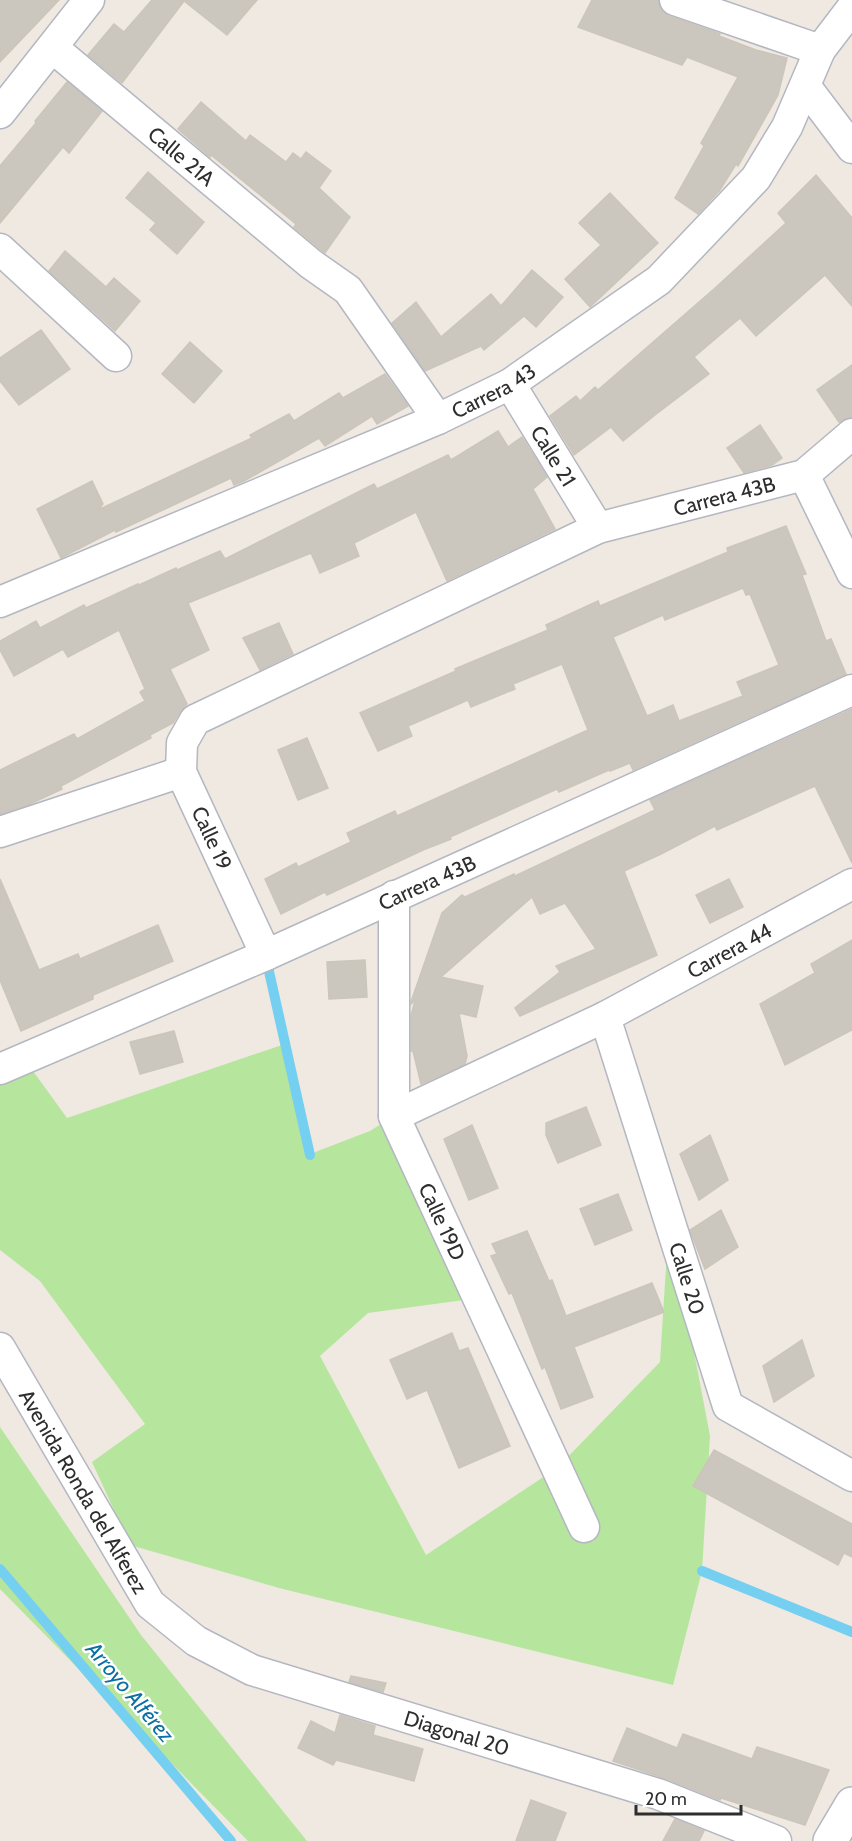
<svg xmlns="http://www.w3.org/2000/svg" width="852" height="1841" viewBox="0 0 852 1841" font-family="Cabin,sans-serif">
  <style>
    .green { fill: #b6e59e }
    .lines { fill: none; stroke-linecap: round; stroke-linejoin: round }
    .stream { stroke: #75cff0; stroke-width: 10 }
    .building { fill: #cbc7bf; stroke: #cbc5ba; stroke-width: 1.5; fill-rule: evenodd }
    .minor-casing { stroke: #b4b7c1; stroke-width: 33 }
    .tertiary-casing { stroke: #b4b7c1; stroke-width: 36 }
    .minor { stroke: #fff; stroke-width: 30 }
    .tertiary { stroke: #fff; stroke-width: 33 }
    .labels { text-anchor: middle; dominant-baseline: central; stroke-width: 5; stroke-linejoin: round; paint-order: stroke }
    .street-label { font-size: 21px; fill: #2e2e2e; stroke: #fff }
    .water-label { font-size: 22px; font-style: italic; fill: #0d6fa3; stroke: #fff }
  </style>
  <rect width="100%" height="100%" fill="#efe9e1"/>
  <!-- green -->
  <g class="green">
    <polygon points="285,1044 310,1154 370,1131 394,1116 464,1300 368,1313 320,1356 426,1555 557,1468 660,1362 669,1220 710,1436 702,1571 673,1685 279,1588 130,1545 92,1462 145,1424 40,1281 0,1250 0,1082 33,1071 67,1118"/>
    <polygon points="0,1427 141,1635 307,1841 248,1841 0,1589"/>
  </g>
  <g class="lines">
    <!-- stream -->
    <g class="stream">
      <polyline points="266,958 310,1155"/>
      <polyline points="0,1569 231,1841"/>
      <polyline points="702,1571 852,1632"/>
    </g>
  </g>
  <!-- building -->
  <g class="building">
    <polygon points="0,0 59,0 0,62"/>
    <polygon points="152,0 257,0 227,35 184,1 122,83 88,55 114,24 124,32"/>
    <polygon points="592,0 658,0 662,11 669,16 720,34 719,36 756,50 787,58 778,95 738,166 736,164 720,190 698,214 675,198 704,146 701,143 738,77 687,57 682,65 578,27"/>
    <polygon points="67,82 102,111 69,153 63,147 0,223 0,166 36,123 35,121"/>
    <polygon points="201,102 246,141 250,135 286,162 293,153 301,159 306,152 331,171 319,188 350,217 325,253 294,227 296,224 211,155 210,157 178,129"/>
    <polygon points="148,172 204,222 177,254 150,230 156,223 126,198"/>
    <polygon points="816,175 852,218 852,306 825,275 756,336 740,318 694,357 709,374 655,415 623,441 611,427 574,455 550,416 576,396 580,401 595,387 598,390 714,289 786,223 778,213"/>
    <polygon points="610,193 658,243 590,307 565,279 601,245 579,223"/>
    <polygon points="65,251 106,287 114,278 140,301 115,331 49,271"/>
    <polygon points="532,270 563,297 536,327 524,316 484,350 481,346 425,371 392,323 416,302 441,337 491,294 501,306"/>
    <polygon points="41,330 70,369 19,405 0,381 0,358"/>
    <polygon points="190,342 222,371 194,403 162,374"/>
    <polygon points="852,365 852,417 839,422 817,390"/>
    <polygon points="385,374 408,406 377,424 372,416 325,446 319,438 244,481 234,485 231,478 116,532 115,530 61,558 37,509 92,481 103,504 98,510 252,438 250,435 289,414 294,421 339,393 343,398"/>
    <polygon points="760,425 782,458 772,465 744,473 727,448"/>
    <polygon points="498,431 508,447 522,437 547,477 533,489 555,529 447,581 416,512 354,543 359,556 320,573 311,553 188,603 209,650 170,669 187,704 180,712 173,723 150,735 151,738 61,786 62,789 30,804 0,814 0,770 74,734 77,739 145,701 140,692 145,689 119,630 68,657 63,649 14,676 0,650 0,641 36,621 40,628 84,605 86,608 138,584 139,585 176,568 177,570 220,551 225,559 374,484 377,489 448,455 451,460"/>
    <path d="M786,526L806,574L802,575L826,641L831,639L846,674L633,770L630,763L610,771L609,770L559,792L557,789L450,837L451,839L423,850L327,895L325,892L281,914L265,879L296,863L298,867L351,842L347,833L395,811L397,816L588,730L562,664L513,684L515,689L471,707L468,700L408,726L412,736L378,751L360,713L456,671L455,669L548,630L546,625L598,601L600,606L728,552L727,548ZM743,588L746,595L750,594L779,665L737,682L743,696L679,721L673,705L647,716L613,637L663,615L665,620Z"/>
    <polygon points="279,623 293,654 260,670 243,638"/>
    <polygon points="852,709 852,863 815,786 717,830 715,826 661,854 624,871 657,955 520,1016 515,1008 560,972 556,966 596,949 565,903 540,914 532,897 441,977 483,986 476,1017 459,1013 467,1056 465,1064 421,1084 413,1051 411,1051 411,1016 415,1000 411,1004 411,1002 442,913 462,895 465,897 514,874 515,876 655,810 650,800"/>
    <polygon points="307,738 328,788 298,800 278,750"/>
    <polygon points="0,879 39,970 78,954 80,959 158,925 173,961 93,995 93,999 21,1031 0,980"/>
    <polygon points="729,879 743,907 710,923 696,895"/>
    <polygon points="852,940 852,1030 785,1065 760,1004 815,973 811,964"/>
    <polygon points="365,960 367,997 329,999 327,962"/>
    <polygon points="174,1031 183,1062 140,1074 130,1042"/>
    <polygon points="586,1107 601,1145 558,1163 546,1135 546,1123"/>
    <polygon points="472,1125 498,1188 469,1200 444,1139"/>
    <polygon points="710,1135 728,1180 699,1200 680,1154"/>
    <polygon points="618,1194 632,1230 595,1245 580,1209"/>
    <polygon points="721,1210 738,1247 705,1269 690,1230"/>
    <polygon points="527,1231 549,1281 552,1280 566,1316 652,1283 664,1312 574,1347 593,1397 561,1409 545,1367 542,1369 512,1293 509,1294 491,1256 497,1254 492,1244"/>
    <polygon points="452,1333 459,1351 468,1348 510,1446 459,1468 427,1390 407,1399 390,1360"/>
    <polygon points="802,1340 814,1376 774,1402 763,1366"/>
    <polygon points="714,1450 852,1524 852,1557 844,1553 838,1565 693,1486"/>
    <polygon points="351,1676 386,1683 383,1692 349,1682"/>
    <polygon points="340,1715 375,1726 373,1735 423,1749 414,1781 336,1760 333,1765 298,1748 311,1721 335,1733"/>
    <polygon points="627,1728 677,1748 683,1734 752,1759 757,1747 829,1770 805,1825 721,1798 720,1800 664,1778 613,1761"/>
    <polygon points="531,1800 566,1813 555,1841 516,1841"/>
    <polygon points="675,1819 704,1831 699,1841 663,1841"/>
  </g>
  <g class="lines">
    <defs>
      <g id="minor">
        <polyline points="675,0 820,50"/>
        <path id="s1" d="M53,48L311,264L348,290L438,419"/>
        <polyline points="806,87 852,148"/>
        <polyline points="0,113 89,0"/>
        <polyline points="0,249 116,356"/>
        <path id="s2" d="M510,384L598,528"/>
        <polyline points="804,475 852,573"/>
        <path id="s3" d="M0,602L438,419L510,384L659,280L756,178L787,127L820,50L852,8"/>
        <polyline points="0,832 181,772"/>
        <path id="s4" d="M394,896V1116L584,1527"/>
        <path id="s5" d="M266,955L181,772L182,743L195,720L598,528L804,475L852,434"/>
        <path id="s6" d="M605,1017L728,1406L852,1476"/>
        <path id="s7" d="M0,1069L266,955L852,690"/>
        <path id="s8" d="M394,1116L605,1017L852,884"/>
        <path id="s9" d="M0,1348L150,1604L196,1641L252,1670L658,1794L776,1841"/>
      </g>
      <polyline id="tertiary" points="830,1841 852,1804"/>
    </defs>
    <!-- minor casing -->
    <use href="#minor" class="minor-casing"/>
    <!-- tertiary casing -->
    <use href="#tertiary" class="tertiary-casing"/>
    <!-- minor -->
    <use href="#minor" class="minor"/>
    <!-- tertiary -->
    <use href="#tertiary" class="tertiary"/>
  </g>
  <g class="labels">
    <!-- street labels -->
    <g class="street-label">
      <text stroke="none"><textPath href="#s1" startOffset="168">Calle 21A</textPath></text>
      <text stroke="none"><textPath href="#s3" startOffset="537">Carrera 43</textPath></text>
      <text stroke="none"><textPath href="#s2" startOffset="84">Calle 21</textPath></text>
      <text stroke="none"><textPath href="#s5" startOffset="834">Carrera 43B</textPath></text>
      <text transform="translate(212 838) rotate(65)">Calle 19</text>
      <text stroke="none"><textPath href="#s7" startOffset="466">Carrera 43B</textPath></text>
      <text stroke="none"><textPath href="#s8" startOffset="374">Carrera 44</textPath></text>
      <text stroke="none"><textPath href="#s4" startOffset="336">Calle 19D</textPath></text>
      <text stroke="none"><textPath href="#s6" startOffset="274">Calle 20</textPath></text>
      <text stroke="none"><textPath href="#s9" startOffset="166">Avenida Ronda del Alferez</textPath></text>
      <text stroke="none"><textPath href="#s9" startOffset="633">Diagonal 20</textPath></text>
    </g>
    <!-- water labels -->
    <g class="water-label">
      <text transform="translate(130 1692) rotate(50)">Arroyo Alférez</text>
    </g>
  </g>
  <!-- scale -->
  <path d="M636 1805v9h105v-9" fill="none" stroke="#2e2e2e" stroke-width="3"/>
  <text x="645" y="1805" font-size="18" fill="#2e2e2e" stroke="#ffffff" stroke-width="4.5" paint-order="stroke">20 m</text>
</svg>
